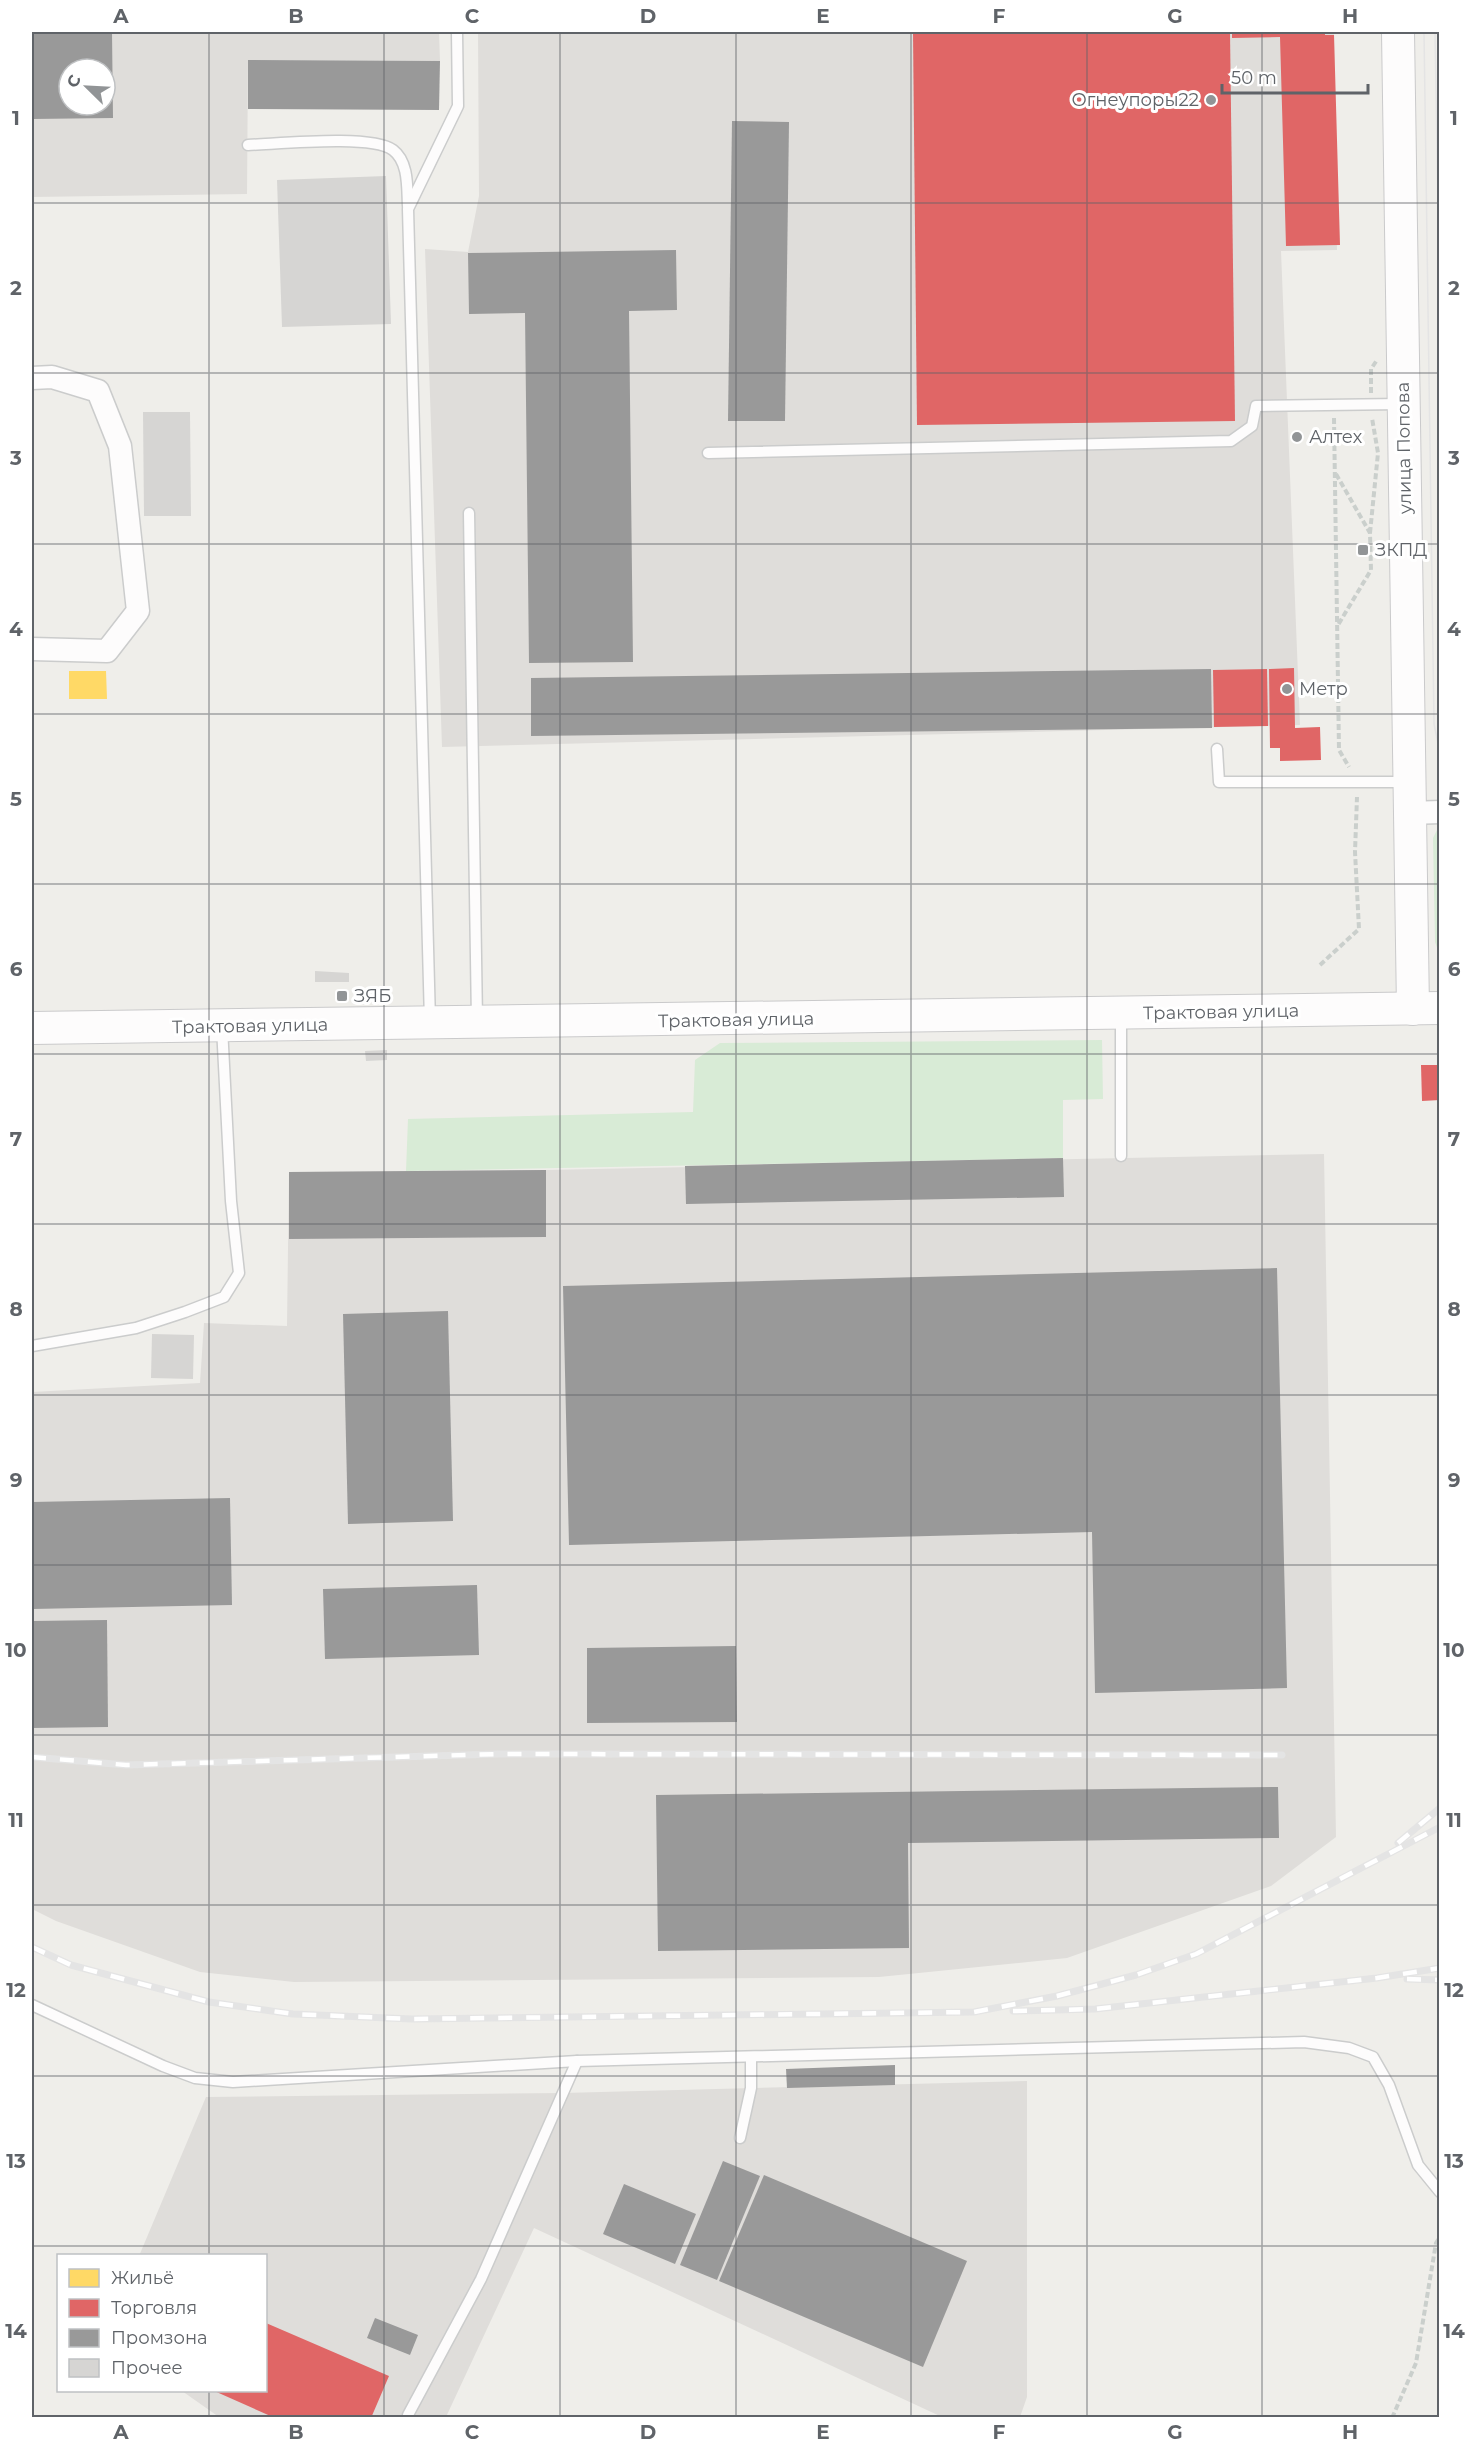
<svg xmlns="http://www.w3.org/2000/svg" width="1471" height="2449" viewBox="0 0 1471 2449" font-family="Montserrat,sans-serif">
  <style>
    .industrial { fill: #dfddda; fill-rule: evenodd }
    .green { fill: #d8ebd6 }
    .homes { fill: #ffd966 }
    .shops { fill: #e06666 }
    .industry { fill: #999; fill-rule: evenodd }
    .building { fill: #d6d5d3 }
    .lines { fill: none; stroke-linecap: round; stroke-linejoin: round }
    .service-casing { stroke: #cbcccc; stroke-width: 13 }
    .minor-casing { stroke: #cbcccc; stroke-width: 25 }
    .secondary-casing { stroke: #cacacb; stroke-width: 34 }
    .path { stroke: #cacfcc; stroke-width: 4; stroke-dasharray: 6 3; stroke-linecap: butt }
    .service { stroke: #fdfcfc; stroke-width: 10 }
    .minor { stroke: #fdfcfc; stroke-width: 22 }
    .secondary { stroke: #fdfcfc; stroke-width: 32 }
    .tram { stroke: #e4e4e4; stroke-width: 1.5 }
    .rail-casing { stroke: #e4e4e4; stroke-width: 7 }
    .rail { stroke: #fff; stroke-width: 4.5; stroke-dasharray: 14; stroke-linecap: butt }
    .grid { fill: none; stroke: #5f6368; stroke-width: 1.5; stroke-opacity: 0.55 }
    .poi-dot { fill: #919496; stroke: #fff; stroke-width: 2 }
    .labels { text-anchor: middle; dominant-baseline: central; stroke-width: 6; stroke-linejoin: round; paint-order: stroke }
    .poi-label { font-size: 18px; fill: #5f6368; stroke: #fff; text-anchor: start }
    .street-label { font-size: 18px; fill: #5f6368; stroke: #fff }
    .neatline { fill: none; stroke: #5f6368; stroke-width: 2 }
    .grid-label { font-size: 20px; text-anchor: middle; font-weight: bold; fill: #5f6368 }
  </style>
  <rect width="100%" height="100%" fill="#efeeea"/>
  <!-- industrial -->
  <g class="industrial">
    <path d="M32,32H439L440,61L248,60L247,194L32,197ZM69,69H105V105H69Z"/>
    <polygon points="478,32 1334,32 1337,250 1281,251 1300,725 442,747 425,249 468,252 479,196"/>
    <polygon points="1324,1154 1336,1837 1271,1886 1067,1958 879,1977 294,1982 200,1972 56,1921 32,1909 32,1392 200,1383 204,1323 287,1326 289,1172 546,1170"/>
    <polygon points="1027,2081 1027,2397 1020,2417 942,2417 534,2228 446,2417 219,2417 182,2391 266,2390 266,2256 139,2256 206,2097 563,2093"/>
  </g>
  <!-- green -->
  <g class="green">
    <polygon points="1439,826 1439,953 1435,942 1433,838"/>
    <polygon points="1102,1040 1103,1099 1063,1100 1063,1158 406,1171 408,1119 693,1112 695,1060 720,1043"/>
  </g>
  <!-- homes -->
  <polygon class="homes" points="69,671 106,671 107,699 69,699"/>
  <!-- shops -->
  <g class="shops">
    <polygon points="913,32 1230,32 1235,421 917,425"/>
    <polygon points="1232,32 1325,32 1325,35 1334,35 1340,245 1286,246 1280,37 1232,38"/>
    <polygon points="1294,668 1295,728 1320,727 1321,760 1280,761 1280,748 1270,748 1269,669"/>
    <polygon points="1267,669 1268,726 1214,727 1213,670"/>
    <polygon points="1421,1065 1440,1065 1440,1100 1422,1101"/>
    <polygon points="266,2323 389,2376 371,2418 275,2418 212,2390 266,2390"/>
  </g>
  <!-- industry -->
  <g class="industry">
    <path d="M32,32H112L113,118L32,119ZM69,69H105V105H69Z"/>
    <polygon points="248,60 440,61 439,110 248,109"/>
    <polygon points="732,121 789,122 785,421 728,421"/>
    <polygon points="676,250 677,310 629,311 633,662 529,663 525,313 469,314 468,253"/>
    <polygon points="1211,669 1212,728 531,736 531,678"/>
    <polygon points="1063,1158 1064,1197 686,1204 685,1166"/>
    <polygon points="546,1170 546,1237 289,1239 289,1172"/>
    <polygon points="1277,1268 1287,1688 1095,1693 1092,1532 569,1545 563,1286"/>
    <polygon points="448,1311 453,1521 348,1524 343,1314"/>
    <polygon points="230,1498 232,1605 32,1609 32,1502"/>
    <polygon points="477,1585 479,1655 325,1659 323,1589"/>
    <polygon points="107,1620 108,1727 32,1728 32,1621"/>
    <polygon points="736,1646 737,1722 587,1723 587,1648"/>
    <polygon points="1278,1787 1279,1838 908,1843 909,1948 658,1951 656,1795"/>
    <polygon points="895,2065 895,2085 787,2088 786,2069"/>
    <polygon points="723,2161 760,2176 717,2280 680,2265"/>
    <polygon points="764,2175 967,2261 923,2367 719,2281"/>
    <polygon points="624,2184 696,2214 675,2264 603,2234"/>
    <polygon points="375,2318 418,2335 410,2355 367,2338"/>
  </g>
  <!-- building -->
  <g class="building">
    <polygon points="386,176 391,324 282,327 277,180"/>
    <polygon points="143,412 190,412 191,516 144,516"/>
    <polygon points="315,971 349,973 349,982 315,982"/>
    <polygon points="387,1050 387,1060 366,1061 365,1051"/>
    <polygon points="152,1334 194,1335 193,1379 151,1378"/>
  </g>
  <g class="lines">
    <defs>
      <g id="service">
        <path d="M248,145C278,144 372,134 393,150C409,162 407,188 408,206"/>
        <polyline points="708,453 1231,441 1252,426 1256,406 1400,404"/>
        <polyline points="469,513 477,1021"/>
        <polyline points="1217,749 1219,782 1407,782"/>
        <polyline points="1121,1015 1121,1156"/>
        <polyline points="430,1021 408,209 458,106 457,32"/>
        <polyline points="32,1346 136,1328 185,1312 224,1297 239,1273 231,1201 222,1027"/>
        <polyline points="32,2005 163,2066 195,2078 233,2082 577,2061 1304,2042 1349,2048 1373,2057 1389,2085 1418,2165 1440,2192"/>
        <polyline points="740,2138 751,2088 751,2057"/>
        <polyline points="408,2415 481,2279 577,2061"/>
      </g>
      <g id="minor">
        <polyline points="32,378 52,377 98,391 120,446 138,611 107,651 32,649"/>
        <polyline points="1410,813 1440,812"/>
      </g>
      <g id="secondary">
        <polyline points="1398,32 1413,1009"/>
        <polyline points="32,1028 1440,1008"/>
      </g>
    </defs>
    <!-- service casing -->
    <use href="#service" class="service-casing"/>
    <!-- minor casing -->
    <use href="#minor" class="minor-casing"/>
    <!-- secondary casing -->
    <use href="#secondary" class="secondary-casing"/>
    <!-- path -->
    <g class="path">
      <polyline points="1371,393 1371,369 1377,360"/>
      <polyline points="1334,418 1339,750 1349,767"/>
      <polyline points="1336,474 1370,533 1371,570 1338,625"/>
      <polyline points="1370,533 1378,453 1372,418"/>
      <polyline points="1320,965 1359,929 1355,852 1357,797"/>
      <polyline points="1392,2418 1416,2363 1436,2243 1440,2237"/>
    </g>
    <!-- service -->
    <use href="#service" class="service"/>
    <!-- minor -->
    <use href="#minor" class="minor"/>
    <!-- secondary -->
    <use href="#secondary" class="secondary"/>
    <!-- tram -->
    <g class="tram">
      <polyline points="1424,32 1434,724 1440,753"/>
      <polyline points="1435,32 1440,325"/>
    </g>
    <defs>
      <g id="rail">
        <polyline points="32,1757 126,1765 498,1754 1282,1755"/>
        <polyline points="1398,1843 1440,1808"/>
        <polyline points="32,1947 71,1965 209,2002 293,2014 412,2019 974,2012 1057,1996 1136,1975 1196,1954 1440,1827"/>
        <polyline points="1407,1979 1440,1980"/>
        <polyline points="1013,2011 1095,2009 1377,1978 1440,1968"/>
      </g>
    </defs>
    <!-- rail casing -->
    <use href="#rail" class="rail-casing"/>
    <!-- rail -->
    <use href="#rail" class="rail"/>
  </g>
  <!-- grid -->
  <path class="grid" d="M209,32V2256M384,32V2418M560,32V2418M736,32V2418M911,32V2418M1087,32V2418M1262,32V2418M32,203H1440M32,373H1440M32,544H1440M32,714H1440M32,884H1440M32,1054H1440M32,1224H1440M32,1395H1440M32,1565H1440M32,1735H1440M32,1905H1440M32,2076H1440M32,2246H1440M209,2390V2418"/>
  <!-- markers -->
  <g class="poi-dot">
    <circle cx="1211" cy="100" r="6"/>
    <circle cx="1297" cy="437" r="6"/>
    <rect x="1357" y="544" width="12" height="12" rx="3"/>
    <circle cx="1287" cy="689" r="6"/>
    <rect x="336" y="990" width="12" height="12" rx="3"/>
  </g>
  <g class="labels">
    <!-- poi labels -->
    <g class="poi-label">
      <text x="1199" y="100" text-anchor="end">Огнеупоры22</text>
      <text x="1309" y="437">Алтех</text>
      <text x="1375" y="550">ЗКПД</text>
      <text x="1299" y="689">Метр</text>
      <text x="354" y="996">ЗЯБ</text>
    </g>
    <!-- street labels -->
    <g class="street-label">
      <text transform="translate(1404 448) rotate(-91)">улица Попова</text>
      <text transform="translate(1221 1012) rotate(-1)">Трактовая улица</text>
      <text transform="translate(736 1020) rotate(-1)">Трактовая улица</text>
      <text transform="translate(250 1026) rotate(-1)">Трактовая улица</text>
    </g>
  </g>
  <!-- border -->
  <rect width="1471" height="2449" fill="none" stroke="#ffffff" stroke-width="66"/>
  <!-- legend -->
  <rect x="57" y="2254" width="210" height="138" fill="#ffffff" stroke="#bfc1c3" stroke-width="1.5"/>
  <rect x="69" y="2269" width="30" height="18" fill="#ffd966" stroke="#bfc1c3" stroke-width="1.5"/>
  <text x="111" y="2284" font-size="18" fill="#5f6368">Жильё</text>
  <rect x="69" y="2299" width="30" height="18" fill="#e06666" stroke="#bfc1c3" stroke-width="1.5"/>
  <text x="111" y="2314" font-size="18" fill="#5f6368">Торговля</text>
  <rect x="69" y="2329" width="30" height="18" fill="#999999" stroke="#bfc1c3" stroke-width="1.5"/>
  <text x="111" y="2344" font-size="18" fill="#5f6368">Промзона</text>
  <rect x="69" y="2359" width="30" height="18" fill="#d6d5d3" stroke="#bfc1c3" stroke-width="1.5"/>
  <text x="111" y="2374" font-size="18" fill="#5f6368">Прочее</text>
  <!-- north arrow -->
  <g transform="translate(87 87) rotate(294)"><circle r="28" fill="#ffffff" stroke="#bfc1c3" stroke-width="1.5"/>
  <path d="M0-4.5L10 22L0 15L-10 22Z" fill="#919496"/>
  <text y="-9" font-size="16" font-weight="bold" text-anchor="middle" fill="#5f6368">С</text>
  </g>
  <!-- scale -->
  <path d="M1222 84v9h146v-9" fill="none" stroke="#5f6368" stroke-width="3"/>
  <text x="1231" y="84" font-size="18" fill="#5f6368" stroke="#ffffff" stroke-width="4.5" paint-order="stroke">50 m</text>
  <rect x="33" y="33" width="1405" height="2383" class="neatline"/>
  <g class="grid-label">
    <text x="121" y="23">A</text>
    <text x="296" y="23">B</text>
    <text x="472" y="23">C</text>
    <text x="648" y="23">D</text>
    <text x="823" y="23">E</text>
    <text x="999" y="23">F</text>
    <text x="1175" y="23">G</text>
    <text x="1350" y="23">H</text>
    <text x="16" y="125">1</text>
    <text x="1454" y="125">1</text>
    <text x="16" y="295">2</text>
    <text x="1454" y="295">2</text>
    <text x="16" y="465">3</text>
    <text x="1454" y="465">3</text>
    <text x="16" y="636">4</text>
    <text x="1454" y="636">4</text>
    <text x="16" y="806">5</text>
    <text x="1454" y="806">5</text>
    <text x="16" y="976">6</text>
    <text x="1454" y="976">6</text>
    <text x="16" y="1146">7</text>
    <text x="1454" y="1146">7</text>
    <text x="16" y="1316">8</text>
    <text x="1454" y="1316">8</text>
    <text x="16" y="1487">9</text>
    <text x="1454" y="1487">9</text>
    <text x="16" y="1657">10</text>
    <text x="1454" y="1657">10</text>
    <text x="16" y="1827">11</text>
    <text x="1454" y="1827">11</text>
    <text x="16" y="1997">12</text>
    <text x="1454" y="1997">12</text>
    <text x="16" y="2168">13</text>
    <text x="1454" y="2168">13</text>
    <text x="16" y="2338">14</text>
    <text x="1454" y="2338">14</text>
    <text x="121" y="2439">A</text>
    <text x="296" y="2439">B</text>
    <text x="472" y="2439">C</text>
    <text x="648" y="2439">D</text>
    <text x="823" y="2439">E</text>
    <text x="999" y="2439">F</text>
    <text x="1175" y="2439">G</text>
    <text x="1350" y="2439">H</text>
  </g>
</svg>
